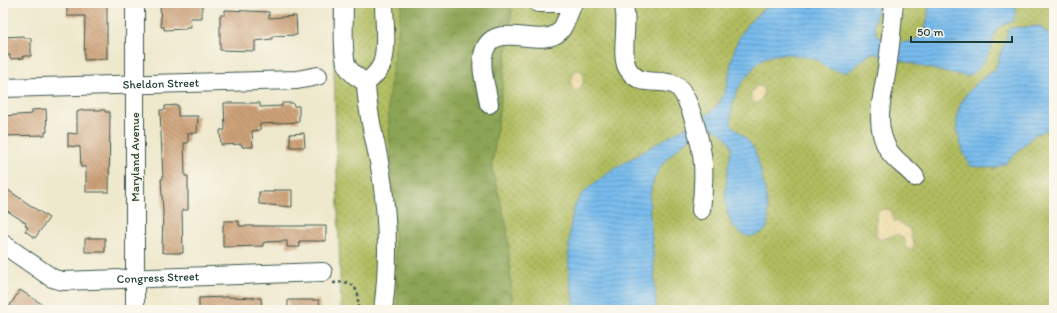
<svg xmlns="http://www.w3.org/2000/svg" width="1057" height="313" viewBox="0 0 1057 313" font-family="Itim,sans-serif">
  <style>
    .grass { fill: url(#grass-dots); stroke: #687c49 }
    .forest { fill: url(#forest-crowns); stroke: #567044 }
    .sand { fill: url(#sand-dots); stroke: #868c69 }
    .water { fill: url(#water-rules); stroke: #4b7c90 }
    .building { fill: url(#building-back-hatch) }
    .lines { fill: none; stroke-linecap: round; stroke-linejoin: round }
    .minor-casing { stroke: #3e574b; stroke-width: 20 }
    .path { stroke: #3e574b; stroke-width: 2.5; stroke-dasharray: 3 3; stroke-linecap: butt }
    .minor { stroke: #fff; stroke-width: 18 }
    .labels { text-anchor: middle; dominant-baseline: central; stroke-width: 3; stroke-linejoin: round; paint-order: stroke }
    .street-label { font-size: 12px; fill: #1f3d34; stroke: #fbf7ec }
  </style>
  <defs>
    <pattern id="grass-dots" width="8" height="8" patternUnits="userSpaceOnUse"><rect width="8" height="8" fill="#b0bc5e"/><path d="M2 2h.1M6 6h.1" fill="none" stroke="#8f9a4e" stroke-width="1.8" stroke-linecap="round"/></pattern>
    <pattern id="forest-crowns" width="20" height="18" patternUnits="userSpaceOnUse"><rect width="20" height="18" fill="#8ca455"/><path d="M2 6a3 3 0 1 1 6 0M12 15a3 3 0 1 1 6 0" fill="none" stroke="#728747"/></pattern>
    <pattern id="sand-dots" width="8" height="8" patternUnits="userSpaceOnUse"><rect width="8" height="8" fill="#eeda9e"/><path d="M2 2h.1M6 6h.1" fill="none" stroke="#ccbc89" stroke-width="1.8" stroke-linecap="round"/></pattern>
    <pattern id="water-rules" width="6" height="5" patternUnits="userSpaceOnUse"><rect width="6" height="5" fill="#77bbed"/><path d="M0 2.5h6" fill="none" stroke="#6199c1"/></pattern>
    <pattern id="building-back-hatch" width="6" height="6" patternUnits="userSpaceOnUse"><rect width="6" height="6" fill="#cda178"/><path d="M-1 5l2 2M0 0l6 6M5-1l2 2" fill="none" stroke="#a68463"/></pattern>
  </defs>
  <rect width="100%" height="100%" fill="#fbf7ec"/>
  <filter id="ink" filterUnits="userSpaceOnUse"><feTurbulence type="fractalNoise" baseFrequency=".025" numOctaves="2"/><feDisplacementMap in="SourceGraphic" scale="8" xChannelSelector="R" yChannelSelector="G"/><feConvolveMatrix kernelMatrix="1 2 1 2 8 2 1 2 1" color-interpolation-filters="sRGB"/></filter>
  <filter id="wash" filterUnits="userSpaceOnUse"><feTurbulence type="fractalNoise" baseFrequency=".012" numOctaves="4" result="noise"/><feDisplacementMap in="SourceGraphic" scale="16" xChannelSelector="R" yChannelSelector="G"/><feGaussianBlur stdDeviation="0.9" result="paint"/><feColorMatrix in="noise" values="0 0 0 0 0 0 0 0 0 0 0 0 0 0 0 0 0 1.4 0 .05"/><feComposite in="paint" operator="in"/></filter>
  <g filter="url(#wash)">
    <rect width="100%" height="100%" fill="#eee8cc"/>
    <!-- grass -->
    <polygon class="grass" points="332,3 1054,3 1054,310 341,310"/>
    <!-- forest -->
    <polygon class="forest" points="402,3 508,3 512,10 492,168 507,227 513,310 398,310 388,101"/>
    <!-- sand -->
    <g class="sand">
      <path d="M577,70L582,71C585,78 583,87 577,91L574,90C569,84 571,75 577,70Z"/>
      <polygon points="756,86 761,86 764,90 762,98 757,103 751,101 751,93"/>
      <path d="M882,209L891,210L894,220L909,228L914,244L913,249H907C905,246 905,242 904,239C898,229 886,241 879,239L876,234L877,213Z"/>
    </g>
    <!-- water -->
    <g class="water">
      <path d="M772,3H878L874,25L877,36C890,43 914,48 924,31C928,23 928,12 929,3H1015L1016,12L1013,21L997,28C989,51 990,60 969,76C935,73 904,59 871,53L848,72C836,71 826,70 818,60C802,55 777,50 761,60C756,64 751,71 747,76C734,91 731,105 731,124C738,132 749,140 754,149C760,163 773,217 766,229C762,234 755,236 749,236C746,236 744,235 741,233C717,219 727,171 732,147C726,135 719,129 705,126C686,141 664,156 654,179C646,199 651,219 652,239C654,263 655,286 656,310H577C569,290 568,269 569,248C570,233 570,214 578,200C590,179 654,146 677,132C690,124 710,116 719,103C726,93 728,80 730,69C736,35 745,23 772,3Z"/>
      <path d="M1040,26L1054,40V127L1034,135L1006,163L995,168L970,166C948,123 952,96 995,70L1009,28Z"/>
    </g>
    <g id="blocks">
      <!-- building -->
      <g class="building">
        <polygon points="67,3 104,3 104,5 107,5 107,59 84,60 85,16 67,16"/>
        <polygon points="160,3 202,3 202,18 190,18 191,27 186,27 186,29 164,30 164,27 161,27"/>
        <polygon points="225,10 269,12 269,18 296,16 297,35 272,36 272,39 255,41 255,51 220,50 220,15 225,15"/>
        <polygon points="24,36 24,38 31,38 31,56 23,56 24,58 10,59 10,55 3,56 3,37"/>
        <polygon points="224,103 260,103 260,107 282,106 282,103 293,103 294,106 299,106 299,122 260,124 260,130 252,131 253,147 242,147 242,144 221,145 220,130 225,130"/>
        <polygon points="178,105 178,116 198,116 197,133 188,133 188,143 184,143 185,176 188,176 188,210 182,210 183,253 166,253 162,252 163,211 161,179 163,179 160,110 165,110 165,106"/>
        <polygon points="46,109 47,132 45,132 45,135 3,136 3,116 32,114 32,110"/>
        <polygon points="82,110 105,110 105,112 110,112 109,192 86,192 86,167 81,167 80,147 68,146 68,133 77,134 77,112"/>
        <polygon points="304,133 305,147 290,147 290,134"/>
        <polygon points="8,190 49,218 35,238 25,231 28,227 25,225 26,223 3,208 3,196"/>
        <polygon points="274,190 292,190 292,207 259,204 259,192 274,192"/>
        <polygon points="224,221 239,221 239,226 326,226 326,241 299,241 300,247 287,247 287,241 266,242 263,243 263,246 223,247 223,225 224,225"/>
        <polygon points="89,238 105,238 105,252 85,252 85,239"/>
        <polygon points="20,290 51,310 7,310"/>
        <polygon points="226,297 261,298 262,310 199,310 199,298"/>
        <polygon points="288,300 319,300 320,310 288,310"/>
      </g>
    </g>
  </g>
  <g filter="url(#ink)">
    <use href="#blocks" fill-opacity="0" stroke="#3e574b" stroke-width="1"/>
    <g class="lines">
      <defs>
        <g id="minor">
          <polyline points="135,3 135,310"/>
          <path d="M344,3C344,17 342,55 347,66C351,74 359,78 366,83"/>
          <polyline points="538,3 568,3"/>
          <path d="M623,3C630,22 619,55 628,69C641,89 659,77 675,85C690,92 702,148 703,164C704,179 703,195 701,210"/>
          <path d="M894,3C892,22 891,42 888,61C885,91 871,122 889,151C896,162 908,168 915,177"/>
          <path id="s1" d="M3,88L297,80L318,76"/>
          <path d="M489,104C487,88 480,72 483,56C490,16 542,51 560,31C566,24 569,12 573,3"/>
          <path id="s2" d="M3,244L52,278L62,281L323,272"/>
          <path d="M383,310C389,265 388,218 381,173C376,141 367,116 366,83C372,78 379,71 382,64C388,48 384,20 384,3"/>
        </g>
      </defs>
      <!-- minor casing -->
      <use href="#minor" class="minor-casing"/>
      <!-- path -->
      <polyline class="path" points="333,283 345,282 354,286 358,294 358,310"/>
      <!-- minor -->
      <use href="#minor" class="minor"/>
    </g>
  </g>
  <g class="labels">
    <!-- street labels -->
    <g class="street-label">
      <text stroke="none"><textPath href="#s1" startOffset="158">Sheldon Street</textPath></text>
      <text transform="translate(135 157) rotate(-90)">Maryland Avenue</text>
      <text stroke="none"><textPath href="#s2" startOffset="166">Congress Street</textPath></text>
    </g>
  </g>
  <!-- margin -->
  <rect width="1057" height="313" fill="none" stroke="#fbf7ec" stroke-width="16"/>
  <!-- scale -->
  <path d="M911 36v6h101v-6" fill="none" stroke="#1f3d34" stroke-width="2"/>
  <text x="917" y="36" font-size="12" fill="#1f3d34" stroke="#fbf7ec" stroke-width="3" paint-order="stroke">50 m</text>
</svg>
